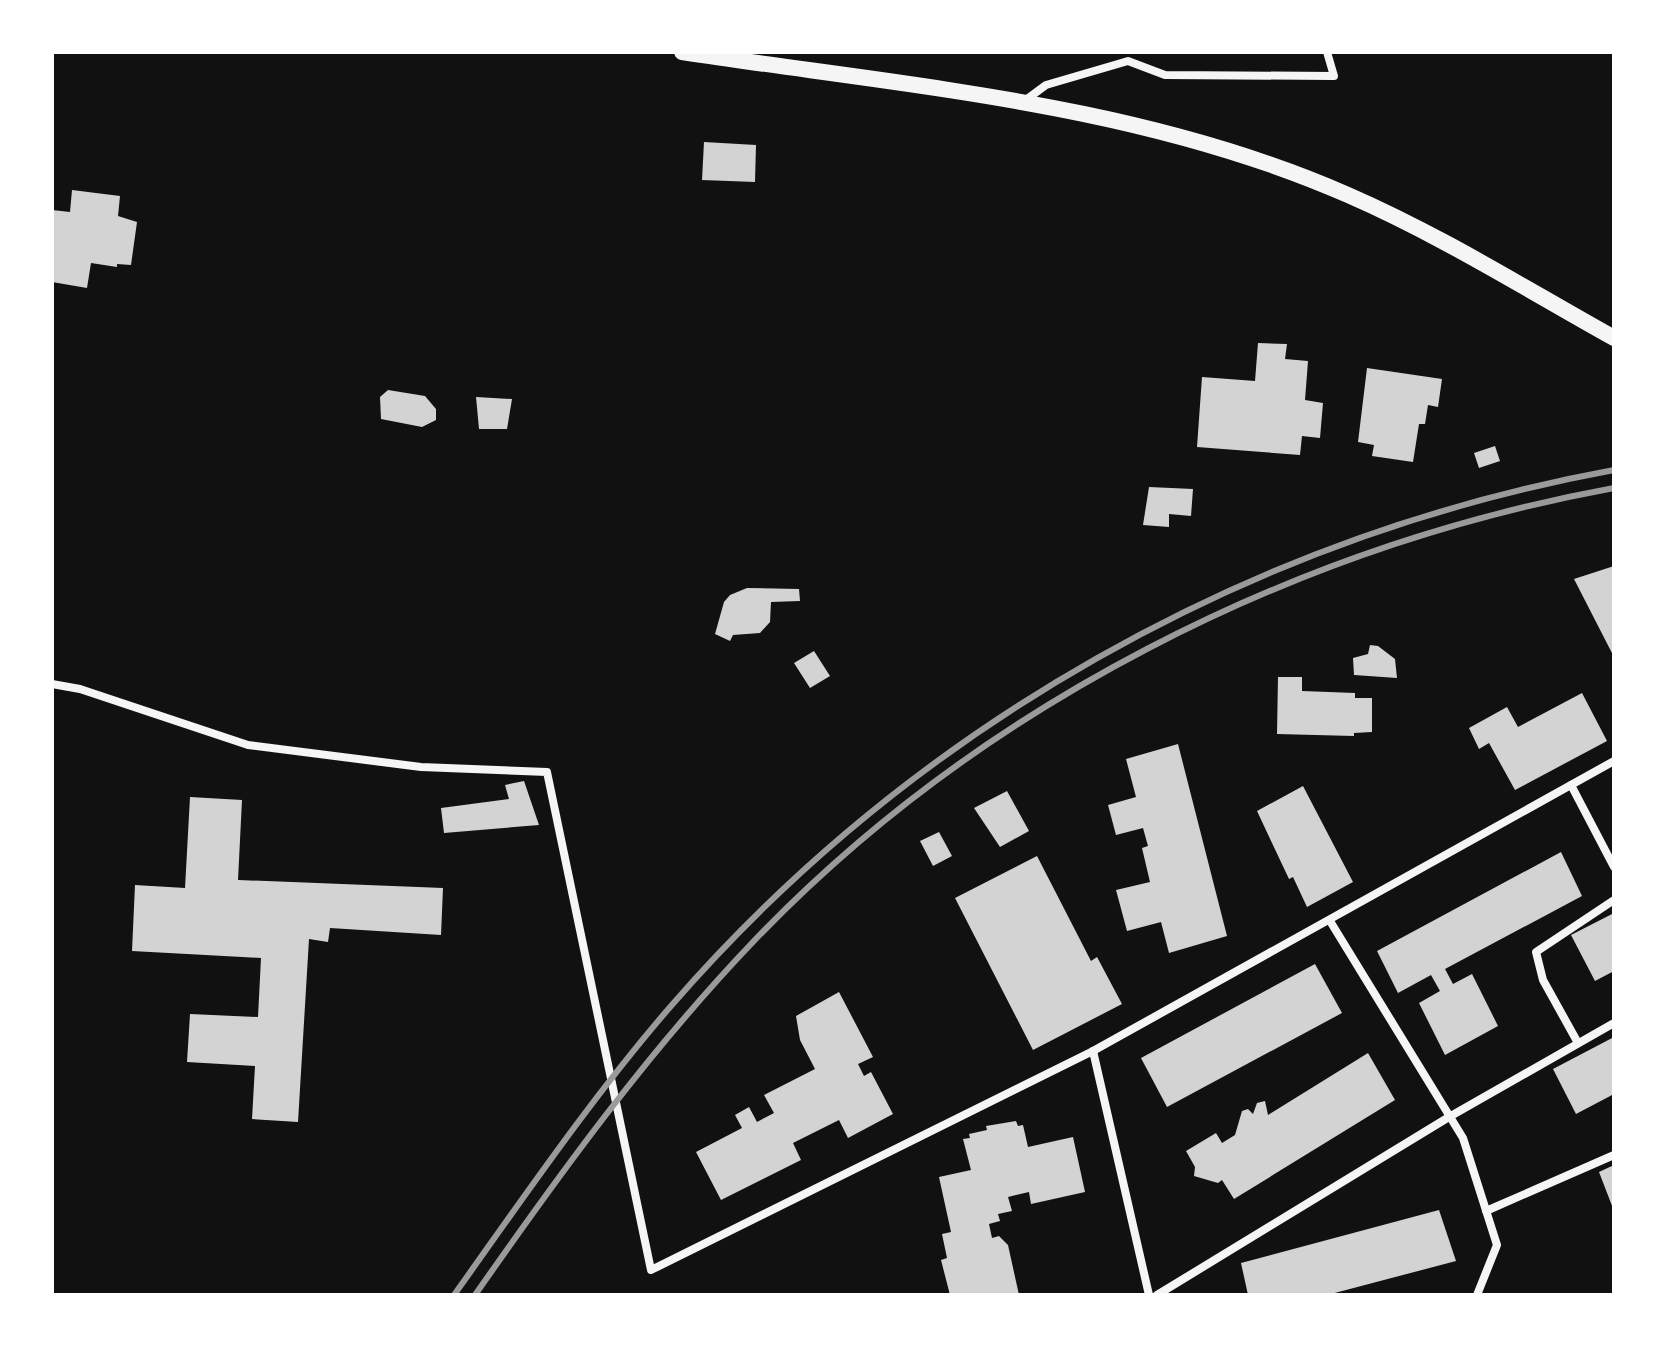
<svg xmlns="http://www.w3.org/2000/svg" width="1666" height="1347" viewBox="0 0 1666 1347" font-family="Cabin,sans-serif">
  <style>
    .building { fill: #d3d3d3 }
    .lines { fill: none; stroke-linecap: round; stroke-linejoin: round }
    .minor { stroke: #f5f5f5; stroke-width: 8 }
    .secondary { stroke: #f5f5f5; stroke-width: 16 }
    .rail { stroke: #9a9a9a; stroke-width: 6 }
  </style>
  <rect width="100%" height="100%" fill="#111"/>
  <!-- building -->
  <g class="building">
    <polygon points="704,142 756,145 755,182 702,180"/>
    <polygon points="72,190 120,196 118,216 137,222 131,265 117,264 117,267 91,263 87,288 52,282 52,210 70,212"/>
    <polygon points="1258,343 1287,344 1285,359 1308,361 1305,400 1323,403 1320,438 1302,436 1300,455 1197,447 1202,377 1255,381"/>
    <polygon points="1367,368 1442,379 1438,407 1428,405 1425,424 1419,424 1413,462 1372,456 1374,445 1358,442"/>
    <polygon points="388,390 425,396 436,409 436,420 422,427 381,419 380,397"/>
    <polygon points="476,397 512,399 507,429 479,429"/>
    <polygon points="1495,446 1500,461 1479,468 1474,453"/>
    <polygon points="1149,487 1193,489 1191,516 1169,514 1169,527 1143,525"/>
    <polygon points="1614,566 1614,657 1574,579"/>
    <polygon points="747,588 799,589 800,601 771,602 770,622 760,633 733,635 730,641 715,634 724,602 730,595"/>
    <polygon points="1370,645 1378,646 1395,659 1397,678 1354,675 1353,658 1368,654"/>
    <polygon points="814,651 830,676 810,688 794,663"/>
    <polygon points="1278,677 1302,677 1302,691 1355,693 1355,698 1372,698 1372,732 1354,733 1354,736 1277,734"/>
    <polygon points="1582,693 1607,741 1515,790 1489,743 1479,749 1469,728 1507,707 1518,727"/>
    <polygon points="1178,744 1227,936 1169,953 1161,922 1127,931 1116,890 1150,882 1142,848 1148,846 1143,828 1116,835 1108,805 1136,797 1126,759"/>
    <polygon points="524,781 539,825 444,833 441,808 509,799 505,785"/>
    <polygon points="1303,786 1353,882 1307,907 1293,877 1289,879 1257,811"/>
    <polygon points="1007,791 1029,831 1000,847 974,808"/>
    <polygon points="190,797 242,800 238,880 443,888 441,935 330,928 328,942 309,939 298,1122 252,1119 255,1066 187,1062 190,1014 258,1017 261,958 132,951 135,885 185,888"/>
    <polygon points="939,832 952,856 933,866 920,841"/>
    <polygon points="1561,852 1582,896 1445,969 1453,984 1472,974 1498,1026 1445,1055 1419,1003 1440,991 1431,975 1398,993 1377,951"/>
    <polygon points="1037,856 1091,961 1097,957 1122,1004 1033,1050 955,898"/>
    <polygon points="1614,913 1614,971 1595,981 1571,935"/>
    <polygon points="1315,964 1342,1013 1167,1107 1141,1058"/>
    <polygon points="839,992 873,1057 858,1064 864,1076 871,1072 893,1114 848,1138 839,1120 793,1143 801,1160 721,1200 696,1152 742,1128 735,1115 749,1107 757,1122 774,1113 764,1095 815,1069 800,1040 796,1016"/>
    <polygon points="1614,1037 1614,1094 1576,1114 1553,1069"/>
    <polygon points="1368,1053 1395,1100 1234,1199 1222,1180 1218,1183 1194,1176 1195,1167 1186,1151 1216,1133 1222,1143 1235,1135 1242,1111 1248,1109 1253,1114 1257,1103 1265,1101 1268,1115"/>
    <polygon points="1016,1121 1018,1126 1023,1125 1028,1147 1073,1137 1085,1192 1031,1204 1029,1192 1008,1197 1012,1211 998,1214 1000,1221 989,1224 992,1238 999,1236 1008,1245 1019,1295 950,1295 941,1260 947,1258 942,1234 951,1232 939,1177 971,1170 963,1139 970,1138 969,1134 987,1130 986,1126"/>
    <polygon points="1614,1165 1614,1211 1599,1172"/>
    <polygon points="1439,1210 1456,1261 1327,1295 1248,1295 1241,1263"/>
  </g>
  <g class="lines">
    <!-- minor -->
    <g class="minor">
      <polyline points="1023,102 1046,85 1128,61 1165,75 1334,76 1327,52"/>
      <polyline points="52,684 80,689 248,745 421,767 547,772 651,1270 1093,1051 1614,761"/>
      <polyline points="1571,785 1614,867"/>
      <polyline points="1330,921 1463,1138 1497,1245 1477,1295"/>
      <polyline points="1578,1043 1543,980 1536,952 1614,900"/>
      <polyline points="1093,1051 1149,1295"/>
      <polyline points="1486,1211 1614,1155"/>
      <polyline points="1157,1295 1449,1117 1614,1023"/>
    </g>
    <!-- secondary -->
    <path class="secondary" d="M682,52C905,86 1139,103 1348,195C1440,235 1526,289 1614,338"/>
    <!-- rail -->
    <g class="rail">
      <path d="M454,1295C524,1197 592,1097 671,1006C914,726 1250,537 1614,470"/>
      <path d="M475,1295C561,1172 648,1052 752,943C978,706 1293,547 1614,488"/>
    </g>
  </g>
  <!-- border -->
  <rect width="1666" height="1347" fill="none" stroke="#ffffff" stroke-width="108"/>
</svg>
